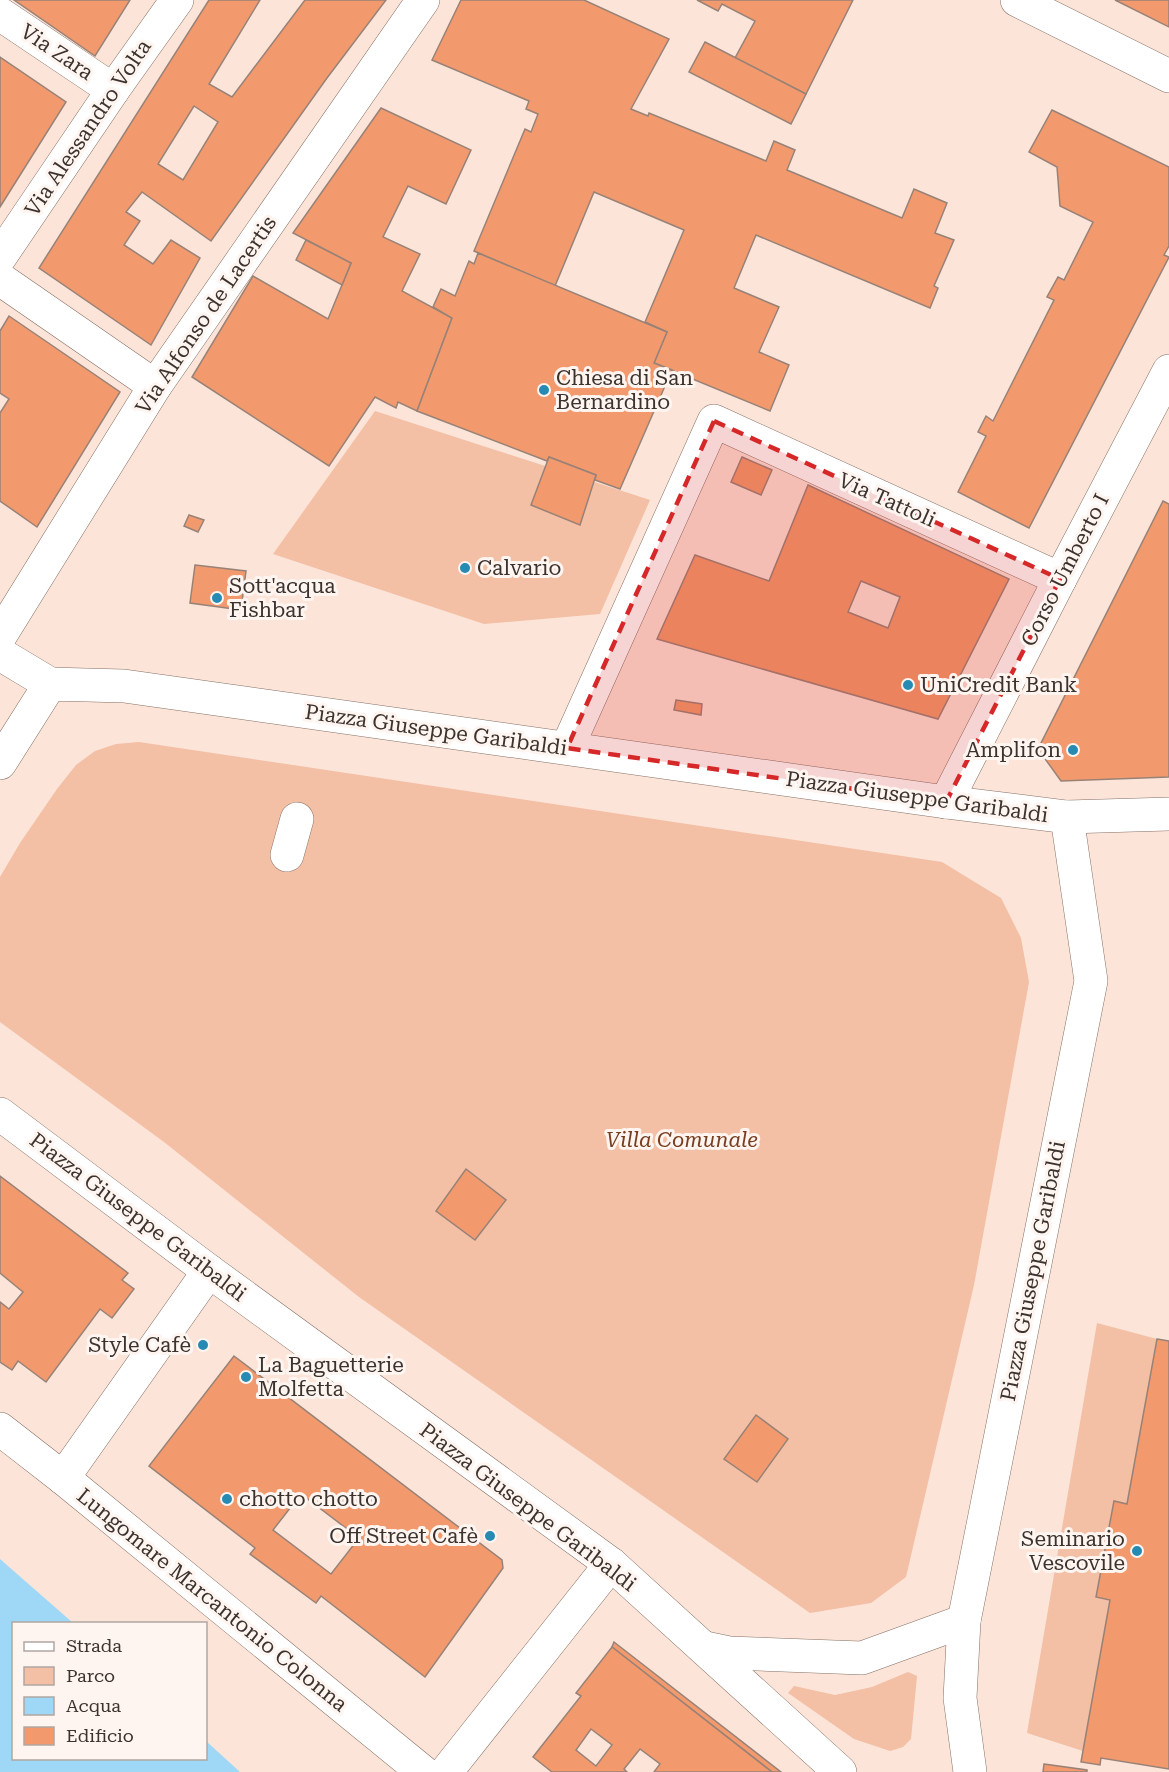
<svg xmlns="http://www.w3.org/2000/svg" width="1169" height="1772" viewBox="0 0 1169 1772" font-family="'Roboto Serif',serif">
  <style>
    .green { fill: #f3bfa5 }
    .water { fill: #9ed8f6 }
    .building { fill: #f29a6d; stroke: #988277; stroke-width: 1.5; fill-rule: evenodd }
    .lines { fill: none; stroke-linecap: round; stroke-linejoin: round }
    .pedestrian-casing { stroke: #867166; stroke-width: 34 }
    .minor-casing { stroke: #867166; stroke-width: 34 }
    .tertiary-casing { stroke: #867166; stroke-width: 34 }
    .pedestrian { stroke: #fff; stroke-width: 33 }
    .minor { stroke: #fff; stroke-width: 33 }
    .tertiary { stroke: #fff; stroke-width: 33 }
    .marked { fill: #d62828; fill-opacity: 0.2; stroke: #d62828; stroke-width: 4.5; stroke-dasharray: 12 8; stroke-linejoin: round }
    .poi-dot { fill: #268ab3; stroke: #fef4f0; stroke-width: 2 }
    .labels { text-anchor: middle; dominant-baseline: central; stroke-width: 6; stroke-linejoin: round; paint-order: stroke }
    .street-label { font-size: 21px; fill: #3c322e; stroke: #fef4f0 }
    .poi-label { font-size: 21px; fill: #3c322e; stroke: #fef4f0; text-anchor: start }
    .park-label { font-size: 21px; font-style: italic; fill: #783e1f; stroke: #fef4f0 }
  </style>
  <rect width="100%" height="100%" fill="#fce4d8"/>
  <!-- green -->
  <g class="green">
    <polygon points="375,411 650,500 600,614 484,624 273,554"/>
    <polygon points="139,742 942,862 1001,898 1021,938 1029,982 974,1285 906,1577 871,1603 810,1613 359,1297 164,1142 0,1022 0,877 20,843 57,789 76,765 95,751 116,744"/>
    <polygon points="1097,1323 1157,1339 1083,1751 1027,1733"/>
    <polygon points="908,1672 917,1676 911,1739 903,1747 890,1751 854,1739 788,1693 794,1686 835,1695 872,1687"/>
  </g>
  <!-- water -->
  <polygon class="water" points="0,1559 73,1623 14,1624 14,1758 206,1758 206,1741 240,1772 0,1772"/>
  <!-- building -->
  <g class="building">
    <polygon points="14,0 130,0 95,56"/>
    <path d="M209,0H260L209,84L232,97L305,0H386L327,78L211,241L142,192L126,212L140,221L124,245L153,264L171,240L200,258L151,345L39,268ZM194,106L218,122L183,180L158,164Z"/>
    <polygon points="461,0 584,0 669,39 631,109 648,116 649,113 766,161 774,141 795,150 787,170 902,218 914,189 947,203 935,233 954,240 934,286 938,288 930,308 756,235 734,288 779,307 759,352 789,365 770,411 654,363 667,332 645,322 684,230 594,192 555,286 474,251 525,129 531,132 538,114 526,109 529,101 432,60"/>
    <polygon points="697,0 853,0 806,94 735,58 755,21 722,4 718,11"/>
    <polygon points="1115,0 1169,0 1169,27"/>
    <polygon points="705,42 806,94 791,124 689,72"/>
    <polygon points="0,57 66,102 0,207"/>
    <polygon points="381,108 471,150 446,204 408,186 383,237 420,254 402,291 452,318 417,411 398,402 396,408 375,397 329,466 192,377 253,276 328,319 351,263 293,233"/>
    <polygon points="1052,110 1169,167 1169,246 1164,255 1169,257 1029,528 958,492 986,436 978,432 986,416 993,421 1054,300 1047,297 1058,277 1064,280 1093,222 1060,206 1057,167 1029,152"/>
    <polygon points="306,240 351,263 342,285 296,260"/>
    <polygon points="478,253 667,332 654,363 672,370 620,489 595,480 596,475 549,457 547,461 417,411 452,318 433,307 441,289 455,296 469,261 474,264"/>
    <polygon points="9,316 120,392 37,527 0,501 0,413 9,399 0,393 0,331"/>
    <polygon points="549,457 596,475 580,525 531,505"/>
    <polygon points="742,457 772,470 761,495 731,482"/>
    <path d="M808,485L1009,579L938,719L657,639L695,555L769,581ZM861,581L900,597L888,628L848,612Z"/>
    <polygon points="1163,501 1169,504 1169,777 1061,781 1038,749"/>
    <polygon points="189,515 204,520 198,532 184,526"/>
    <polygon points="195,565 246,571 241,610 190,603"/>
    <polygon points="676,700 702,704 701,715 674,710"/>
    <polygon points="466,1169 506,1200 475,1240 436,1211"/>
    <polygon points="0,1176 128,1273 122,1280 134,1289 112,1318 100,1309 46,1382 18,1361 12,1370 0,1362 0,1302 9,1309 23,1292 0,1273"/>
    <polygon points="1157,1339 1169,1341 1169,1769 1101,1758 1100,1765 1081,1762 1110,1600 1096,1597 1114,1501 1127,1504"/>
    <path d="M234,1356L502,1560L503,1568L425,1677L321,1596L316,1603L250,1554L255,1548L149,1466ZM301,1494L359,1538L331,1574L273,1530Z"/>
    <polygon points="756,1415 788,1439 757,1482 724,1459"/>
    <polygon points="614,1642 781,1772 772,1772 612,1647"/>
    <path d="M612,1647L772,1772H654L660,1764L640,1749L624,1769L627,1772H552L533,1757L581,1696L576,1693ZM591,1729L612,1745L596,1766L576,1750Z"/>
    <polygon points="1044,1764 1087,1770 1087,1772 1043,1772"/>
  </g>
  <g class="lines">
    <defs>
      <g id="pedestrian">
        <polyline points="1060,579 1169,371"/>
        <polyline points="287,855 297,819"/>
      </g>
      <g id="minor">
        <polyline points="1017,0 1169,76"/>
        <polyline points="0,14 113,90"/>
        <polyline points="0,257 113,90 177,0"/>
        <polyline points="0,279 155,386"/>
        <polyline points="0,636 155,386 423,0"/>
        <polyline points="567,748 714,421 1060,579 946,802"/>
        <polyline points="0,1429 63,1478 423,1772"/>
        <polyline points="63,1478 209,1271"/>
        <polyline points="446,1772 611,1564"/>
      </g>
      <g id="tertiary">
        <polyline points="0,654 50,684"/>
        <polyline points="0,763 50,684 124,686 946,802 1067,817 1169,814"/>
        <polyline points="0,1114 209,1271 611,1564 840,1772"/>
        <polyline points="705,1648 729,1653 862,1658 964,1621"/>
        <polyline points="970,1772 960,1698 964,1621 1091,981 1067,817"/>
      </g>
    </defs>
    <!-- pedestrian casing -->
    <use href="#pedestrian" class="pedestrian-casing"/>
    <!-- minor casing -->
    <use href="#minor" class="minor-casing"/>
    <!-- tertiary casing -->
    <use href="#tertiary" class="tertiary-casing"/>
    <!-- pedestrian -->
    <use href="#pedestrian" class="pedestrian"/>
    <!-- minor -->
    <use href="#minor" class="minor"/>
    <!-- tertiary -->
    <use href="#tertiary" class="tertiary"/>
  </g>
  <!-- marked area -->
  <path class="marked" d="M714,421L1060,579L946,802L567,748Z"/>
  <!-- markers -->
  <g class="poi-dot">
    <circle cx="544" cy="390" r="6"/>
    <circle cx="465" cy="568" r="6"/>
    <circle cx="217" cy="598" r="6"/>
    <circle cx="908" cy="685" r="6"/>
    <circle cx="1073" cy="750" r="6"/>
    <circle cx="203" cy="1345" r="6"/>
    <circle cx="246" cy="1377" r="6"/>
    <circle cx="227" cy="1499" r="6"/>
    <circle cx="490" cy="1536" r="6"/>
    <circle cx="1137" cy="1551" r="6"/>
  </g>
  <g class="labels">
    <!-- street labels -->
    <g class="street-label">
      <text transform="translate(57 52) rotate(34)">Via Zara</text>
      <text transform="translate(88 128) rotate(-56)">Via Alessandro Volta</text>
      <text transform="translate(206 315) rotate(-56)">Via Alfonso de Lacertis</text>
      <text transform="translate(887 500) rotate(24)">Via Tattoli</text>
      <text transform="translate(1065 570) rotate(-63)">Corso Umberto I</text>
      <text transform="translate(436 730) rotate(8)">Piazza Giuseppe Garibaldi</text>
      <text transform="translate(917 797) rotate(8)">Piazza Giuseppe Garibaldi</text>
      <text transform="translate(138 1217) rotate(37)">Piazza Giuseppe Garibaldi</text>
      <text transform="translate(1033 1271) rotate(-79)">Piazza Giuseppe Garibaldi</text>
      <text transform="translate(528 1507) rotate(37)">Piazza Giuseppe Garibaldi</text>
      <text transform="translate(212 1600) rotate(39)">Lungomare Marcantonio Colonna</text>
    </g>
    <!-- poi labels -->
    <g class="poi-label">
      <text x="556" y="378">Chiesa di San<tspan x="556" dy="24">Bernardino</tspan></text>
      <text x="477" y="568">Calvario</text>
      <text x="229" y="586">Sott'acqua<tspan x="229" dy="24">Fishbar</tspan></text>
      <text x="920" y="685">UniCredit Bank</text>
      <text x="1061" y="750" text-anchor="end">Amplifon</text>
      <text x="191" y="1345" text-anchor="end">Style Cafè</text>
      <text x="258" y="1365">La Baguetterie<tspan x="258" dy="24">Molfetta</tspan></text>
      <text x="239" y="1499">chotto chotto</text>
      <text x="478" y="1536" text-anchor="end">Off Street Cafè</text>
      <text x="1125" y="1539" text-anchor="end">Seminario<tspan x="1125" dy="24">Vescovile</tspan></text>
    </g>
    <!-- park labels -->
    <g class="park-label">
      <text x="682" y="1140">Villa Comunale</text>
    </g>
  </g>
  <!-- legend -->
  <rect x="12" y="1622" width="195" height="138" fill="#fef4f0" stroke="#b0a6a2" stroke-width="1.5"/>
  <rect x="24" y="1642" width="30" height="9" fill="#ffffff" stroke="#b0a6a2" stroke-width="1.5"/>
  <text x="66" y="1652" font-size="18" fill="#3c322e">Strada</text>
  <rect x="24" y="1667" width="30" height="18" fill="#f3bfa5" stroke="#b0a6a2" stroke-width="1.5"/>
  <text x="66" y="1682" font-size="18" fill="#3c322e">Parco</text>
  <rect x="24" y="1697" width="30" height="18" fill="#9ed8f6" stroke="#b0a6a2" stroke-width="1.5"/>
  <text x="66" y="1712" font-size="18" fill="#3c322e">Acqua</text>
  <rect x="24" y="1727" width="30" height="18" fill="#f29a6d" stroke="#b0a6a2" stroke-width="1.5"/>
  <text x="66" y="1742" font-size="18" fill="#3c322e">Edificio</text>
</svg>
